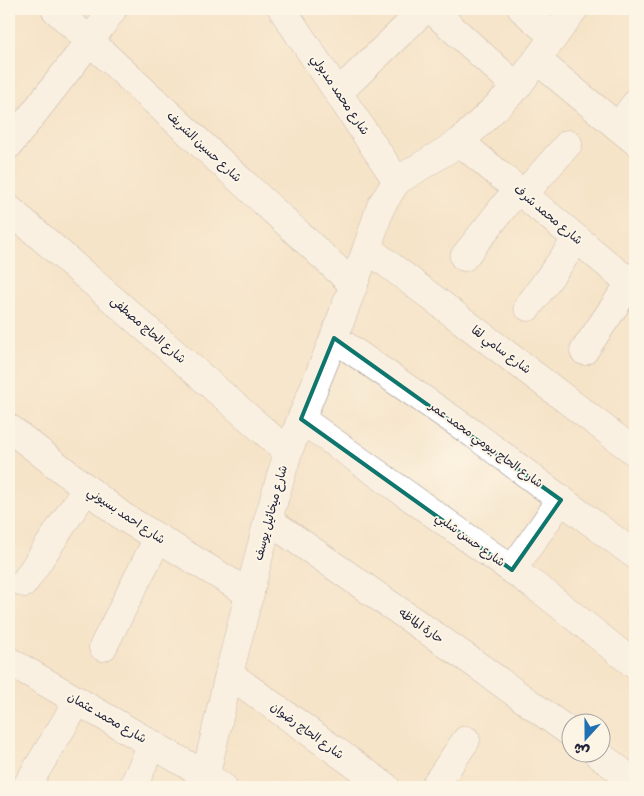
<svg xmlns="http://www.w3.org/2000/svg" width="644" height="796" viewBox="0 0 644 796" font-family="Pangolin,'Playpen Sans Arabic',sans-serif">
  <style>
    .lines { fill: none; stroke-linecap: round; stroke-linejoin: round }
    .minor-casing { stroke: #8c8382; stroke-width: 29 }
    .minor { stroke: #fff; stroke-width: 28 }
    .marked { fill: none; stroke: #0f766e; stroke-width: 4; stroke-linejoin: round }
    .labels { text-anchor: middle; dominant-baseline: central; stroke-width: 4; stroke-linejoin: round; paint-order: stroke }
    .street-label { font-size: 12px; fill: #22223b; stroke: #fcf5e5 }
  </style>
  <rect width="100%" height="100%" fill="#fcf5e5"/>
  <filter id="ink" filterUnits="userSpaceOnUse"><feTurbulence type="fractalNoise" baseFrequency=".02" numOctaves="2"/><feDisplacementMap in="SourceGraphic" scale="10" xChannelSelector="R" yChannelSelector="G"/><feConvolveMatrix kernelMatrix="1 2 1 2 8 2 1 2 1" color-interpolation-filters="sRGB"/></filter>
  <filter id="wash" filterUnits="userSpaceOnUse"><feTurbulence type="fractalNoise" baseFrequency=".0096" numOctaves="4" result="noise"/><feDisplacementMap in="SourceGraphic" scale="20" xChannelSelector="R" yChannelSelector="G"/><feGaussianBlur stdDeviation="1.12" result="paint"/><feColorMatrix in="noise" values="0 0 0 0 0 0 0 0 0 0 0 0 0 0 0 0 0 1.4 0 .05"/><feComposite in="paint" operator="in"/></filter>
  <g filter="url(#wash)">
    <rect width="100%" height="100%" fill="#f6e4c9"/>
  </g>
  <g filter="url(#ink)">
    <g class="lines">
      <defs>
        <g id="minor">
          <polyline points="55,9 354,285"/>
          <polyline points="282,9 397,181"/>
          <polyline points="431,9 517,87"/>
          <polyline points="522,9 554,37"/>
          <polyline points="537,60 635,141"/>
          <polyline points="339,92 425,9"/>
          <polyline points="618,127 635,104"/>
          <polyline points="460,142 635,287"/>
          <polyline points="9,145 90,41 113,9"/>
          <polyline points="523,195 568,144"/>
          <polyline points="9,209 288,452"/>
          <polyline points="367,248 635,452"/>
          <polyline points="464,257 517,190"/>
          <polyline points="528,307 577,239"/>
          <polyline points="334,338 475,435 635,555"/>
          <polyline points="584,351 635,276"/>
          <polyline points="301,419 546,594 635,665"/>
          <polyline points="9,428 122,516 250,594"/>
          <polyline points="268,520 474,663 572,734"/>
          <polyline points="512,570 561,500"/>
          <polyline points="24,583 86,489"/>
          <polyline points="103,647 158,538"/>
          <polyline points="9,661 205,775 223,787"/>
          <polyline points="229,674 386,787"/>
          <polyline points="598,754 635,782"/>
          <polyline points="26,787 78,701"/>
          <polyline points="133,787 152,744"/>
          <polyline points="203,787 229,674 268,520 288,452 334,338 367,248 381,206 397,181 460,142 517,87 574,9"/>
          <polyline points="434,787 466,740"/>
        </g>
      </defs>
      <!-- minor casing -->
      <use href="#minor" class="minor-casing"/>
      <!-- minor -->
      <use href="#minor" class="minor"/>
    </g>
  </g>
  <!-- marked area -->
  <path d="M0 0H644V796H0ZM334,338L561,500L512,570L301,419Z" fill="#f6e4c9" fill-opacity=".55" fill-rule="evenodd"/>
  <path class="marked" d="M334,338L561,500L512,570L301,419Z"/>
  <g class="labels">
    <!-- street labels -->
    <g class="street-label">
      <text transform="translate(340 95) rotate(56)">شارع محمد مدبولي</text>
      <text transform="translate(204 147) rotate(43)">شارع حسين الشريف</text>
      <text transform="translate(548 215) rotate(40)">شارع محمد شرف</text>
      <text transform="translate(148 330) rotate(41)">شارع الحاج مصطفى</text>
      <text transform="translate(501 350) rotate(37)">شارع سامي لقا</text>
      <text transform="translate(486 445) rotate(36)">شارع الحاج بيومي محمد عمر</text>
      <text transform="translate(271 513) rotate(-75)">شارع ميخائيل يوسف</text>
      <text transform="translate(126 516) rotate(34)">شارع احمد بسيوني</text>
      <text transform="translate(470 540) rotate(36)">شارع حسن شلبي</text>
      <text transform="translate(421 626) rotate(35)">حارة الماظه</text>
      <text transform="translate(107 718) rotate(30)">شارع محمد عثمان</text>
      <text transform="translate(307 731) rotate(36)">شارع الحاج رضوان</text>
    </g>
  </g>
  <!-- margin -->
  <rect width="644" height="796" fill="none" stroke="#fcf5e5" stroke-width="30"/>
  <!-- north arrow -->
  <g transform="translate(586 738) rotate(201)"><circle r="24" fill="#fcf5e5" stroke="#a5a1a1"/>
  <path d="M0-4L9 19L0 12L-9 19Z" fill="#1f6fb2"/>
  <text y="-8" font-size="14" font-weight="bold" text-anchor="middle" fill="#22223b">ش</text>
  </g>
</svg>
